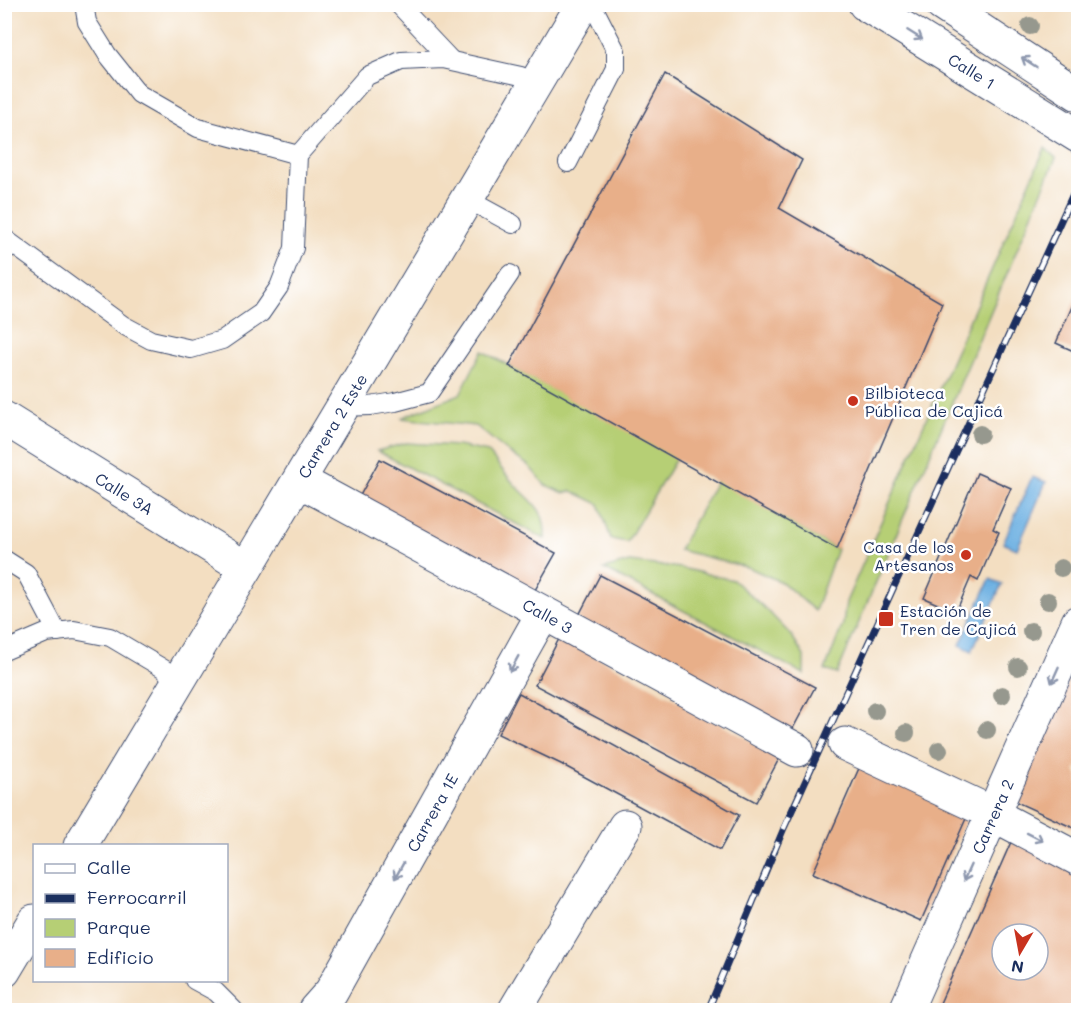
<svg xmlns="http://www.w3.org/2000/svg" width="1083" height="1015" viewBox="0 0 1083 1015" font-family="Mali,sans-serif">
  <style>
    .green { fill: #b6cf75; stroke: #687f6a; stroke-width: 1.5 }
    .water { fill: #6db0e2; stroke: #4470a0; stroke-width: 1.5 }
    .building { fill: #e8af89; fill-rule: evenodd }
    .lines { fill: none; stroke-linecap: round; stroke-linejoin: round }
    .service-casing { stroke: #3b496d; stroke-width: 20 }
    .minor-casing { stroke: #3b496d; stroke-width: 35 }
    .service { stroke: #fff; stroke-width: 18 }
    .minor { stroke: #fff; stroke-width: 33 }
    .rail-casing { stroke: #1b2f5e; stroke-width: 7 }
    .rail { stroke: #fff; stroke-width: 4.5; stroke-dasharray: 14; stroke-linecap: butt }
    .tree { fill: #96988e }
    .oneway { stroke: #8d97ae }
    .poi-dot { fill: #c8321e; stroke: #fff; stroke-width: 2 }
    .labels { text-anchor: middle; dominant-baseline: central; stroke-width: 5; stroke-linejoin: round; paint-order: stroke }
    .street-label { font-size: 16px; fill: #1b2f5e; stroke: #fff }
    .poi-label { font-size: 16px; fill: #1b2f5e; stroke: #fff; text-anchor: start }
  </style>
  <rect width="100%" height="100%" fill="#fff"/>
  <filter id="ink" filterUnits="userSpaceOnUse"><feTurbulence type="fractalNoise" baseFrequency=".0167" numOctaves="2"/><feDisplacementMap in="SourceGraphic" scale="12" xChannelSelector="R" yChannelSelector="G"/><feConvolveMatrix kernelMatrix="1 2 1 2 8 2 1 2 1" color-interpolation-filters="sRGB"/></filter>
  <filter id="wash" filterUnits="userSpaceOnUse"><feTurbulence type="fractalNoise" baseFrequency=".008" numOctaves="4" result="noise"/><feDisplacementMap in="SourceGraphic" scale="24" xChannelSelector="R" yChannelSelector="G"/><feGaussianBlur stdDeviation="1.35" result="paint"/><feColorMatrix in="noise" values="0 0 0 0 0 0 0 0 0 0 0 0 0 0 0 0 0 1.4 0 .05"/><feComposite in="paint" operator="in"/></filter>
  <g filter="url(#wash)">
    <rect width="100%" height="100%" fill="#f3dec1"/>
    <!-- green -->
    <g class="green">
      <polygon points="1045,148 1056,158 837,674 825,670 843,624 846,602"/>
      <polygon points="482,351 677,457 627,542 611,539 599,504 572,491 564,493 545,485 528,465 508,452 476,426 401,418 460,394"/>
      <path d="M406,443L458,446L488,452C497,463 505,474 515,485C534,504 546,509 545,539L377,451Z"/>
      <polygon points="717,480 837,549 815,611 783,583 750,568 679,550"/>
      <polygon points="629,562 681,568 733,580 768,611 792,636 804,656 804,674 604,569"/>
    </g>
    <!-- water -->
    <g class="water">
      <polygon points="1032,477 1046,482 1017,549 1003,543"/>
      <polygon points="990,579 1002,584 972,651 960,645"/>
    </g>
    <g id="blocks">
      <!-- building -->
      <g class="building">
        <polygon points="665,74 802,160 779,208 942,303 837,549 509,366"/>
        <polygon points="1078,293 1078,353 1056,343"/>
        <polygon points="380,459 556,553 531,597 356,503"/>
        <polygon points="977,473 1011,488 993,529 999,532 978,581 971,577 956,612 924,598"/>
        <polygon points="600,575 815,687 791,732 577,619"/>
        <polygon points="560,637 780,757 756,802 535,685"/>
        <polygon points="1078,660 1078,765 1075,772 1078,774 1078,830 1014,801"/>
        <polygon points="519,693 739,815 720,850 561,764 498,734"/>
        <polygon points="860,766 968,814 921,921 813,873"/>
        <path d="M1011,842L1078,869V1010H937ZM1002,934H1038V970H1002Z"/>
      </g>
    </g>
  </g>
  <g filter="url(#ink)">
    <use href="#blocks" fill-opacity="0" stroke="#3b496d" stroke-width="1.5"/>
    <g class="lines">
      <defs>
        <g id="service">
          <polyline points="84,4 87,22 107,54 139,94 198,128 298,155"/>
          <polyline points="398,4 451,60"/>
          <polyline points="568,163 616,69 616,51 592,4"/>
          <polyline points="467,199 513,224"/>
          <polyline points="4,238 123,325 151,340 191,349 222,340 261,313 279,287 294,248 298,155 367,76 401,61 443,59 521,76 533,89"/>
          <polyline points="342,407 370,406 395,402 429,393 510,274"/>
          <polyline points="4,559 26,573 57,632"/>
          <polyline points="4,651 46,633 74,630 110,637 164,669 177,684"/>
          <polyline points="194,980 216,992 234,1010"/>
        </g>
        <g id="minor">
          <path id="s1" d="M865,4L1078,136"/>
          <polyline points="941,4 1078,94"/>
          <path id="s2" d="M4,418L246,568"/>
          <path id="s3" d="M300,481L797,750"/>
          <polyline points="845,744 977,806 1078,859"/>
          <path id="s4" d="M80,846C248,565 416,285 583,4"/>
          <polyline points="4,971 34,921"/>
          <path id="s5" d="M315,1010L331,992L543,613"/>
          <polyline points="515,1010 625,826"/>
          <path id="s6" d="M906,1010L1078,622"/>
        </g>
      </defs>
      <!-- service casing -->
      <use href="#service" class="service-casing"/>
      <!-- minor casing -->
      <use href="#minor" class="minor-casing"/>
      <!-- service -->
      <use href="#service" class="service"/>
      <!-- minor -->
      <use href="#minor" class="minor"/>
      <defs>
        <polyline id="rail" points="708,1010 784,828 1078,183"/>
      </defs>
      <!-- rail casing -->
      <use href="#rail" class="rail-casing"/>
      <!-- rail -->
      <use href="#rail" class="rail"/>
    </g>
    <!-- trees -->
    <g class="tree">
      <circle cx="1030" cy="26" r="9"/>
      <circle cx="980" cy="434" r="9"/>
      <circle cx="1061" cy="568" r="9"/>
      <circle cx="1048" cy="601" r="9"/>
      <circle cx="1031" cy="631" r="9"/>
      <circle cx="1018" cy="667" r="9"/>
      <circle cx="1002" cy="695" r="9"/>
      <circle cx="875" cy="711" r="9"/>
      <circle cx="987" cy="730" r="9"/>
      <circle cx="906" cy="733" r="9"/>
      <circle cx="939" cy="750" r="9"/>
    </g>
    <!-- one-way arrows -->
    <defs><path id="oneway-shaft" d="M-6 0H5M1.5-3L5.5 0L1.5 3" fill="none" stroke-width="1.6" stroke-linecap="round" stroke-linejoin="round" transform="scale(1.5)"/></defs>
    <g class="oneway">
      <use href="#oneway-shaft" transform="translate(915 35) rotate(32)"/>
      <use href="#oneway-shaft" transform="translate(1029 62) rotate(-147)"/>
      <use href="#oneway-shaft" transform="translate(514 664) rotate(119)"/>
      <use href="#oneway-shaft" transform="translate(1055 675) rotate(114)"/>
      <use href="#oneway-shaft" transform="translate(1035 837) rotate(27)"/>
      <use href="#oneway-shaft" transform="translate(399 871) rotate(119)"/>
      <use href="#oneway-shaft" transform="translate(967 873) rotate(114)"/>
    </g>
  </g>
  <!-- markers -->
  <g class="poi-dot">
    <circle cx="853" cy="401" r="6"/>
    <circle cx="966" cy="555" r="6"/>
    <rect x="878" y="611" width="16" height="16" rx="3"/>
  </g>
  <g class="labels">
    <!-- street labels -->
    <g class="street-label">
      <text stroke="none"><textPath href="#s1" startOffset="126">Calle 1</textPath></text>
      <text stroke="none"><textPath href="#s4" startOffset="490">Carrera 2 Este</textPath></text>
      <text stroke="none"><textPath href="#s2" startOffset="142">Calle 3A</textPath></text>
      <text stroke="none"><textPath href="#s3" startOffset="282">Calle 3</textPath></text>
      <text stroke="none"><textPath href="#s5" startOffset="230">Carrera 1E</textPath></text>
      <text stroke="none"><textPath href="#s6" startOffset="212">Carrera 2</textPath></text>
    </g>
    <!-- poi labels -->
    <g class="poi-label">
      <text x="865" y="392">Bilbioteca<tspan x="865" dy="18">Pública de Cajicá</tspan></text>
      <text x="954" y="546" text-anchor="end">Casa de los<tspan x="954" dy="18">Artesanos</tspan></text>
      <text x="900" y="610">Estación de<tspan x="900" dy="18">Tren de Cajicá</tspan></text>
    </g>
  </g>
  <!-- margin -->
  <rect width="1083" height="1015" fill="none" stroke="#fff" stroke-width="24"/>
  <!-- legend -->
  <rect x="33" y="844" width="195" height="138" fill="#ffffff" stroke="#a4acbf" stroke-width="1.5"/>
  <rect x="45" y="864" width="30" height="9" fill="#ffffff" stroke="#a4acbf" stroke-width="1.5"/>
  <text x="87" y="874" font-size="18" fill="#1b2f5e">Calle</text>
  <rect x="45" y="894" width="30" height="9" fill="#1b2f5e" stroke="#a4acbf" stroke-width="1.5"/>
  <text x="87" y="904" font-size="18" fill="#1b2f5e">Ferrocarril</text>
  <rect x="45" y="919" width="30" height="18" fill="#b6cf75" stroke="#a4acbf" stroke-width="1.5"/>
  <text x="87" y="934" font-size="18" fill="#1b2f5e">Parque</text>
  <rect x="45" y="949" width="30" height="18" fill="#e8af89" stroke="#a4acbf" stroke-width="1.5"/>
  <text x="87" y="964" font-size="18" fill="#1b2f5e">Edificio</text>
  <!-- north arrow -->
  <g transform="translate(1020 952) rotate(190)"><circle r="28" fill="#ffffff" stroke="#a4acbf" stroke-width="1.5"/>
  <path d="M0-4.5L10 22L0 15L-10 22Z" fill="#c8321e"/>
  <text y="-9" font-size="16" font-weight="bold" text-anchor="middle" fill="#1b2f5e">N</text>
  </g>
</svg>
